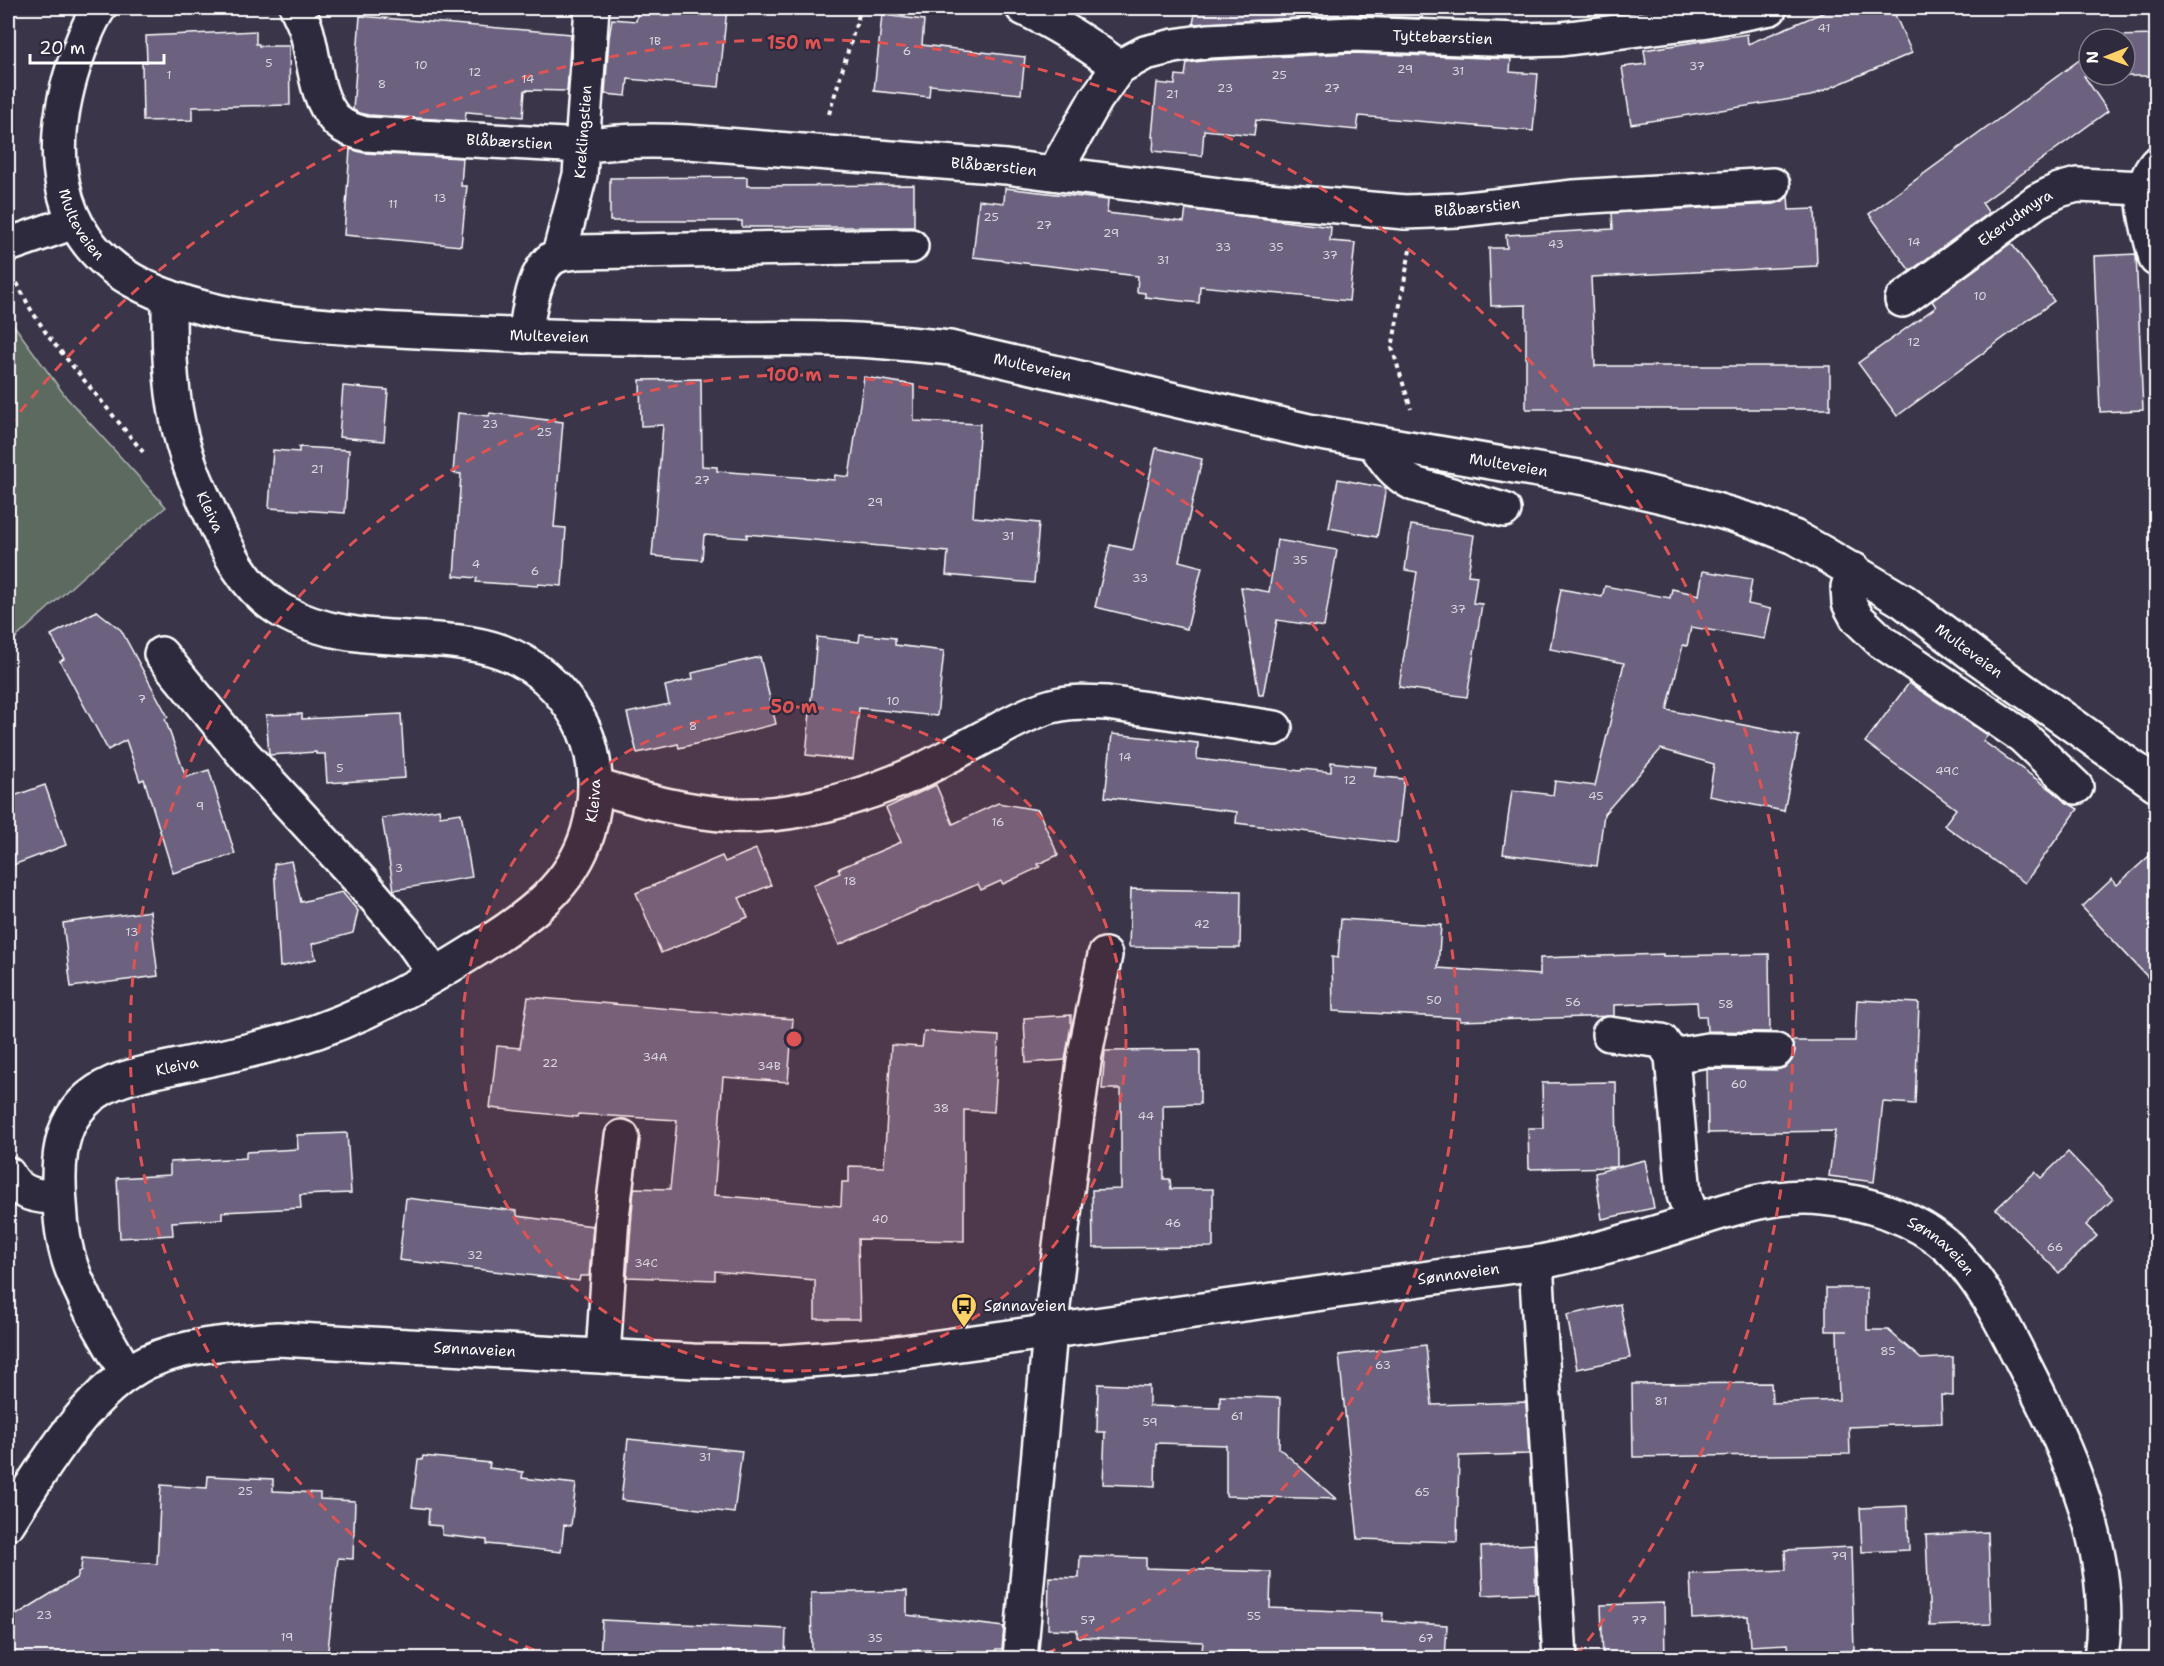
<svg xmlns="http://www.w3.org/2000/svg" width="2164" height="1666" viewBox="0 0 2164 1666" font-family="'Shantell Sans',sans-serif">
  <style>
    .green { fill: #5d6b61; stroke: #aeb5b0; stroke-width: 1.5 }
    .building { fill: #6c627f; stroke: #fff; stroke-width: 1.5 }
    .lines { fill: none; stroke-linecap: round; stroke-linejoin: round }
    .minor-casing { stroke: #fff; stroke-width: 38 }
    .path { stroke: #fff; stroke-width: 4; stroke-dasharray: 4.5 4.5; stroke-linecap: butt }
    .minor { stroke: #2f2a3d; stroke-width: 33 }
    .ring { fill: none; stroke: #de5353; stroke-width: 3; stroke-dasharray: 10 8 }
    .labels { text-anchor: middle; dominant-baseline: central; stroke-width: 4.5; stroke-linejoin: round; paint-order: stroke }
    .number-label { font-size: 12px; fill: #dad8df }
    .street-label { font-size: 15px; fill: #fff; stroke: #2f2a3d }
    .poi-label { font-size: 15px; fill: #fff; stroke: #2f2a3d; text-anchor: start }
    .centre { fill: #de5353; stroke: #2f2a3d; stroke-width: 3 }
    .ring-label { font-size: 18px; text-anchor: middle; font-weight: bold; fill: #de5353; stroke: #2f2a3d; stroke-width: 4.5; stroke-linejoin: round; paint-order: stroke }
  </style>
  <rect width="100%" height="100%" fill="#3b354a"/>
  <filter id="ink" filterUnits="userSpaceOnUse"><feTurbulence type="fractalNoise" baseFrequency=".0167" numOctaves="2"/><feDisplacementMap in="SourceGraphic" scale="12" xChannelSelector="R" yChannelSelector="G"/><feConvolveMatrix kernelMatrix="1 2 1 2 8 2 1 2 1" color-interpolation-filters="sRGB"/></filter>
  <g filter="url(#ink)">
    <!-- green -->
    <polygon class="green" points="8,317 66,397 166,507 81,578 8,645"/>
    <!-- building -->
    <g class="building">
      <polygon points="638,8 727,8 719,87 628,79 626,96 605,94 609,38 612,19 636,21"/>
      <polygon points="1196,8 1423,8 1422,18 1351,15 1193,24"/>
      <polygon points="1834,8 1892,8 1912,53 1811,96 1631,124 1622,67 1646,64 1644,50 1747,34 1748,44"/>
      <polygon points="882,15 924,20 922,45 1025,57 1021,94 930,85 929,97 874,91"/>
      <polygon points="360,16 571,34 567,91 525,90 523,117 468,112 466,112 465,121 368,115 360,113 353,110"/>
      <polygon points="256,31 256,44 259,44 259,46 289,46 290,105 192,107 192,120 143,121 142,62 147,62 146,36"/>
      <polygon points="2157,35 2157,76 2084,76 2108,111 1982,203 1989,213 1910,271 1869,214 2089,53 2089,75 2125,75 2125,39 2108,39 2112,36"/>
      <polygon points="1352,53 1511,59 1510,72 1538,74 1533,131 1359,116 1357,130 1256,120 1254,135 1204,130 1202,156 1153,151 1154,137 1152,137 1157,83 1175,85 1176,75 1185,76 1187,63 1210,60"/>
      <polygon points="350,149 364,153 463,158 461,186 467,186 461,246 344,235"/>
      <polygon points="747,177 747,186 914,185 914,227 742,227 742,221 610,221 610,178"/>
      <polygon points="1005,188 1108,200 1107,213 1184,222 1186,209 1331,227 1330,241 1355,243 1349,301 1200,286 1199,303 1145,297 1145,293 1137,292 1138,276 973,257 979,200 1004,203"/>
      <polygon points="1788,196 1789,210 1815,209 1817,266 1591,277 1595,366 1830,366 1830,409 1526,409 1526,305 1491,306 1489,248 1507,248 1506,235 1613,229 1612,213 1774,204 1783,201"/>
      <polygon points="2011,243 2054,301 1897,416 1858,363 1936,307 1932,301"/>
      <polygon points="2136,254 2143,410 2100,412 2094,256"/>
      <polygon points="864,377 914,385 914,421 980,424 973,517 1039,523 1034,583 946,575 948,552 747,534 747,538 704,535 702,560 652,556 663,425 641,426 640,380 701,379 702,466 717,467 717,471 834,480 835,475 849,477"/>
      <polygon points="343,386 388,390 384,441 339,437"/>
      <polygon points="458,413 489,416 490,413 563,422 554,527 566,528 562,586 538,584 538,586 476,582 477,578 454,576 461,474 453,473"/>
      <polygon points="299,447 349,450 345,513 269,508 273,450 299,452"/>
      <polygon points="1156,448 1202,459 1179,561 1202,567 1187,629 1095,607 1110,545 1133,550"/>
      <polygon points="1338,479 1386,488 1377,537 1329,528"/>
      <polygon points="1411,525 1474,535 1468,575 1477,576 1473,603 1482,604 1467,697 1399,687 1417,572 1405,570"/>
      <polygon points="1277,540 1337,550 1324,627 1277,620 1263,695 1259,695 1241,587 1269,592"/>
      <polygon points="1703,571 1752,579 1748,604 1771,609 1765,639 1691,627 1687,646 1683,645 1667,710 1799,736 1784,811 1709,796 1714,764 1661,749 1604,814 1597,866 1503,854 1512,790 1553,795 1555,781 1595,786 1624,663 1550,649 1561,589 1602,597 1605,586 1670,598 1672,589 1699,595"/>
      <polygon points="97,611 121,630 168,717 165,719 186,777 209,770 235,854 173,873 144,779 140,781 126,740 108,750 60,661 64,659 51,635"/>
      <polygon points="860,634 895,638 895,645 944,651 937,716 859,708 853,760 806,755 817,637 859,642"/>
      <polygon points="760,657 776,724 679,748 678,744 637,753 627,713 669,704 665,686 693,679 692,673"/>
      <polygon points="1909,683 1988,735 1983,741 2053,791 2064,801 2078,809 2025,883 1944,825 1956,809 1865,742"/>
      <polygon points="302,714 302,719 401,714 405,778 327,783 325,754 316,754 316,752 269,755 266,715"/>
      <polygon points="1112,734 1198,743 1197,759 1301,771 1302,769 1331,772 1331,762 1376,767 1374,776 1404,779 1397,843 1236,823 1237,812 1105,797"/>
      <polygon points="45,785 66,845 8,867 8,798"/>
      <polygon points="936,785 953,824 998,803 1038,810 1058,855 1038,864 1040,867 1003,884 1001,881 981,890 978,884 839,945 813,885 840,873 838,869 901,842 886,808"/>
      <polygon points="439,809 440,816 461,813 472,877 394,890 382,818"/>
      <polygon points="756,849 771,885 739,898 748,917 661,953 636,893 722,856 725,862"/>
      <polygon points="2157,849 2157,987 2082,907 2112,879 2117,885"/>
      <polygon points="291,861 301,902 342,892 358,911 353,933 312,944 316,959 280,967 274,864"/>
      <polygon points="1131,889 1241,891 1240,948 1129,947"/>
      <polygon points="150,911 158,976 71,987 63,923"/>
      <polygon points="1341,919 1441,925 1438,968 1540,975 1540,958 1663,954 1663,956 1769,954 1770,1032 1707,1031 1706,1016 1698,1016 1697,1002 1614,1005 1614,1016 1460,1021 1460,1018 1333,1011 1332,957 1338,958"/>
      <polygon points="528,997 793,1019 788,1082 723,1077 714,1195 841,1206 842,1182 849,1182 849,1166 884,1167 891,1045 922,1047 924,1031 999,1036 994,1112 964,1110 964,1241 858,1239 860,1319 815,1319 815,1280 715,1271 715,1280 627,1277 634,1188 670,1189 677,1120 578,1114 577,1117 490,1108 497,1046 520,1048"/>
      <polygon points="1857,1000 1919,1003 1915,1104 1883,1102 1874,1182 1829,1176 1835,1131 1708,1133 1707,1069 1776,1070 1786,1067 1792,1060 1795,1051 1791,1041 1855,1041"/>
      <polygon points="1071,1015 1071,1026 1065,1060 1026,1063 1024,1018"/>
      <polygon points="1200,1050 1200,1104 1163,1105 1164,1179 1170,1179 1171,1189 1213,1189 1213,1247 1093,1248 1092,1190 1121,1189 1121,1089 1102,1089 1105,1051"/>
      <polygon points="1616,1082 1617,1167 1645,1160 1654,1208 1602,1219 1595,1173 1616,1167 1529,1169 1528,1128 1543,1128 1542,1083"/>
      <polygon points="347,1133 351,1193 300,1195 301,1208 222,1212 222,1219 172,1222 173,1235 120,1238 117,1178 170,1175 170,1162 246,1158 246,1152 298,1149 297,1135"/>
      <polygon points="2068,1152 2113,1199 2086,1225 2097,1236 2059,1273 1996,1209 2035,1172 2041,1178"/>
      <polygon points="406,1198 517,1211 517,1216 593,1226 589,1276 580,1276 579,1281 399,1260"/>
      <polygon points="1826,1288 1867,1288 1867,1330 1888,1330 1921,1359 1953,1357 1953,1396 1941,1395 1942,1423 1849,1427 1850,1454 1633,1457 1632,1384 1771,1383 1772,1403 1839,1400 1837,1331 1847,1331 1826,1331"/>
      <polygon points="1620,1304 1630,1358 1577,1369 1567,1315"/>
      <polygon points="1426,1345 1432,1405 1526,1402 1529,1454 1459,1456 1457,1542 1358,1539 1339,1355"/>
      <polygon points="1098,1384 1149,1386 1149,1406 1220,1408 1220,1396 1280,1398 1279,1448 1336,1499 1226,1496 1226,1445 1156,1443 1155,1486 1103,1484 1105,1432 1097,1432"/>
      <polygon points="628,1439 742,1451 734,1513 621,1500"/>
      <polygon points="423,1456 490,1463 489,1468 523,1472 522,1478 576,1484 571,1526 564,1525 561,1552 487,1544 487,1540 442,1535 442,1526 428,1525 429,1509 412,1507 418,1460 422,1460"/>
      <polygon points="208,1476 273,1479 273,1491 320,1493 320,1499 355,1501 353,1559 338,1558 327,1659 8,1659 8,1620 78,1577 78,1572 81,1570 82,1558 157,1564 161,1485 207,1488"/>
      <polygon points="1907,1506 1909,1550 1862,1552 1860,1508"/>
      <polygon points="1988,1532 1991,1624 1930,1626 1926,1535"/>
      <polygon points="1534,1544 1536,1593 1483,1595 1481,1547"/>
      <polygon points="1851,1547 1854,1651 1789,1654 1788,1644 1750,1646 1748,1616 1692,1619 1690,1574 1786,1570 1785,1550"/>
      <polygon points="1080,1556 1146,1558 1146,1568 1271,1572 1270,1608 1383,1613 1382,1621 1447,1625 1445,1659 1286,1659 1286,1653 1202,1651 1203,1642 1077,1637 1077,1630 1048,1629 1049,1577 1079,1578"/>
      <polygon points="907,1591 907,1615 1004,1627 1002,1649 996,1649 995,1659 945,1659 946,1650 812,1652 811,1593"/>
      <polygon points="1664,1603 1665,1659 1603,1659 1601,1605"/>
      <polygon points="602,1620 786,1629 785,1659 600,1659"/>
    </g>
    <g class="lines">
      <defs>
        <g id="minor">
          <path id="s1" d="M99,8C88,25 81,45 74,65C48,145 51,234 132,280C205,322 316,326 399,330C503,336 607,338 712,339C749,339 787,338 825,339C867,339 909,344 950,348L1309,431L1585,478L1692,503L1756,522L1794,537L1821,552L1903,601L1978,658L2156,784"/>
          <path id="s2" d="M297,8C300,16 305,24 307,33C315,61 315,98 336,120C343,128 355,131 365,134L583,146C619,140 653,140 688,142L1006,167L1235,197L1405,212L1458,210L1574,197L1773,185"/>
          <path d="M1023,8C1057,24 1088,44 1119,67"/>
          <path d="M2156,164C2133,191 2149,228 2156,259"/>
          <path id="s3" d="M1054,173L1096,99L1119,67L1145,53L1174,46L1208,41L1352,34L1518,40L1561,39L1702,21L1770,8"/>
          <polyline points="8,245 74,222"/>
          <path id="s4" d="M559,255L580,175L592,8"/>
          <path id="s5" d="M1902,300L2037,201L2059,190L2077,185L2144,188"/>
          <path d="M525,336C529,313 533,265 558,255C563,253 571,253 577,252L911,246"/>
          <path d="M1374,443C1386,461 1394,474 1414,484L1504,510"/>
          <polyline points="1854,570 1848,587 1849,603 1857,618 1881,641 2022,736 2076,787"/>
          <polyline points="161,654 245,756 365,886 408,936 435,974"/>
          <path d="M596,786C641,800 686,812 733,815C793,818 864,797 918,772C945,759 972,743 998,730C1016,720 1033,711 1052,706C1070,701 1088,702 1107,703L1275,728"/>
          <polyline points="1609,1034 1662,1041 1672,1056 1684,1195 1694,1221"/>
          <polyline points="1672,1056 1708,1050 1776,1051"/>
          <path d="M8,1174C19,1195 38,1197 59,1197"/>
          <polyline points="1536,1263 1560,1658"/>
          <polyline points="603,1356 612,1217 622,1137"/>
          <path id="s6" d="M127,1374C108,1340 86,1306 72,1269C64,1248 61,1226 60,1203C56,1153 60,1106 113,1083C133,1074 157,1071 178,1066C217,1058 255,1050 293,1039C361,1019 422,984 482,946C527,918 572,886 588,832C599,794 598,753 578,718C507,596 384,668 282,611C244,589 226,548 209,510C196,482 184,454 178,423C169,382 169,339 169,297"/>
          <path id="s7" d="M8,1523C44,1467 86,1392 147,1362C186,1344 235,1342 278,1339L693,1361L781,1362L889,1354L1536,1263C1581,1254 1625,1242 1668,1229C1718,1214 1769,1192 1823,1198C1866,1202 1915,1217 1948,1247C1981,1279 2001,1320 2022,1361C2069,1453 2116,1552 2101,1658"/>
          <polyline points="1020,1658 1050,1332 1063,1221 1085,1054 1105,955"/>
        </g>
      </defs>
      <!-- minor casing -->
      <use href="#minor" class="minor-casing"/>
      <!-- path -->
      <g class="path">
        <polyline points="829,114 861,8"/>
        <polyline points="1410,250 1392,348 1411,409"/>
        <polyline points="17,283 30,308 48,336 143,452"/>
      </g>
      <!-- minor -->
      <use href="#minor" class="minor"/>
    </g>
  </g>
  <!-- distance rings -->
  <circle cx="794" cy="1039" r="332" fill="#de5353" fill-opacity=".12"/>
  <g class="ring">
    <circle cx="794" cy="1039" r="332"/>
    <path d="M551 1657A664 664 0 1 1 1037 1657"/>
    <path d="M9 426A996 996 0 1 1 1579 1652"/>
  </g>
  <!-- icons -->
  <defs>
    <symbol id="bus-pin" viewBox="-11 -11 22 30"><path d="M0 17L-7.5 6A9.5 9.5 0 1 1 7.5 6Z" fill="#ffd166" stroke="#2f2a3d"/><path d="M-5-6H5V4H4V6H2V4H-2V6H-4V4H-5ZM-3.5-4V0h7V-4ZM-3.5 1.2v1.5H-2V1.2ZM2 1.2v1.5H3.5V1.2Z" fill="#111"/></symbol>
  </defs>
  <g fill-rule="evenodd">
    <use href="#bus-pin" x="949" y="1291" width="30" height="40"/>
  </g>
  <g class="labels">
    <!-- number labels -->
    <g class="number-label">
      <text x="1824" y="28">41</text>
      <text x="655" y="41">1B</text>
      <text x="907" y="51">6</text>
      <text x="269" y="63">5</text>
      <text x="421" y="65">10</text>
      <text x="1697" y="66">37</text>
      <text x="1405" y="69">29</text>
      <text x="1458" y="71">31</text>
      <text x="475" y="72">12</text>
      <text x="169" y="75">1</text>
      <text x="1279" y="75">25</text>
      <text x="528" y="79">14</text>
      <text x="382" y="84">8</text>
      <text x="1225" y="88">23</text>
      <text x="1332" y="88">27</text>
      <text x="1172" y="94">21</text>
      <text x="440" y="198">13</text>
      <text x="393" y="204">11</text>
      <text x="991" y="217">25</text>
      <text x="1044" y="225">27</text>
      <text x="1111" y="233">29</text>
      <text x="1914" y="242">14</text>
      <text x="1556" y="244">43</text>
      <text x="1223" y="247">33</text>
      <text x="1276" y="247">35</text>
      <text x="1330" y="255">37</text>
      <text x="1163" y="260">31</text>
      <text x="1980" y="296">10</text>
      <text x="1914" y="342">12</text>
      <text x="490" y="424">23</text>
      <text x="544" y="432">25</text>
      <text x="317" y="469">21</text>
      <text x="702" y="480">27</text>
      <text x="875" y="502">29</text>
      <text x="1008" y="536">31</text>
      <text x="1300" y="560">35</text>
      <text x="476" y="564">4</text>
      <text x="535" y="571">6</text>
      <text x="1140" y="578">33</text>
      <text x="1458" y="609">37</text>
      <text x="142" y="699">7</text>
      <text x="893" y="701">10</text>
      <text x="693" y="726">8</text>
      <text x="1125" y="757">14</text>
      <text x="340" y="768">5</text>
      <text x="1947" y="771">49C</text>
      <text x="1350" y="780">12</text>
      <text x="1596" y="796">45</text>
      <text x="200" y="806">9</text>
      <text x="998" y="822">16</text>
      <text x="399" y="868">3</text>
      <text x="850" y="881">18</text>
      <text x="1202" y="924">42</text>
      <text x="132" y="932">13</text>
      <text x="1434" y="1000">50</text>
      <text x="1573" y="1002">56</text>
      <text x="1726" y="1004">58</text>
      <text x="655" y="1057">34A</text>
      <text x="550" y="1063">22</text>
      <text x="769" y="1066">34B</text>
      <text x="1739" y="1084">60</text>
      <text x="941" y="1108">38</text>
      <text x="1146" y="1116">44</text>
      <text x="880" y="1219">40</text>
      <text x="1173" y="1223">46</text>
      <text x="2055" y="1247">66</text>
      <text x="475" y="1255">32</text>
      <text x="646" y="1263">34C</text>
      <text x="1888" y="1351">85</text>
      <text x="1383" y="1365">63</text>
      <text x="1661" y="1401">81</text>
      <text x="1237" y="1416">61</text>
      <text x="1150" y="1422">59</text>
      <text x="705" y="1457">31</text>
      <text x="245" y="1491">25</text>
      <text x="1422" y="1492">65</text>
      <text x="1839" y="1556">79</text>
      <text x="44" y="1615">23</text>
      <text x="1254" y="1616">55</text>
      <text x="1088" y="1620">57</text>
      <text x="1639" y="1620">77</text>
      <text x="287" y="1637">19</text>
      <text x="875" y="1638">35</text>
      <text x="1426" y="1638">67</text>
    </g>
    <!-- street labels -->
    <g class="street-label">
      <text stroke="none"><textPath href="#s3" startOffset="453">Tyttebærstien</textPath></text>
      <text stroke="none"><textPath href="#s4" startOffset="126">Kreklingstien</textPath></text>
      <text stroke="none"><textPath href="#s2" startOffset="297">Blåbærstien</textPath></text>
      <text stroke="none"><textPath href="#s2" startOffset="783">Blåbærstien</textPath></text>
      <text stroke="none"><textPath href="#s2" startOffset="1269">Blåbærstien</textPath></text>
      <text stroke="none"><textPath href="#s5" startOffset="140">Ekerudmyra</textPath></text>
      <text stroke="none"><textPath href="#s1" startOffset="228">Multeveien</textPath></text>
      <text stroke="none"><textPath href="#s1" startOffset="730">Multeveien</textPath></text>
      <text stroke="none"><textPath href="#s1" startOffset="1216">Multeveien</textPath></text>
      <text stroke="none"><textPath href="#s1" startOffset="1702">Multeveien</textPath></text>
      <text transform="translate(210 512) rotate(65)">Kleiva</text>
      <text stroke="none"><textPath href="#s1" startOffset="2206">Multeveien</textPath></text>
      <text stroke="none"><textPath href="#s6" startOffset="916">Kleiva</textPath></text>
      <text stroke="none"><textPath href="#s6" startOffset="394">Kleiva</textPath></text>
      <text stroke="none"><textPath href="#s7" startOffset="2040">Sønnaveien</textPath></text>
      <text stroke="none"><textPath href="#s7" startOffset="1536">Sønnaveien</textPath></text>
      <text stroke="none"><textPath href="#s7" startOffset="546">Sønnaveien</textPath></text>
    </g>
    <!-- poi labels -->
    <g class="poi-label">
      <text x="984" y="1306">Sønnaveien</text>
    </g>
  </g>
  <circle cx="794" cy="1039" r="9" class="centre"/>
  <g class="ring-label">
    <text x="794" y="49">150 m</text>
    <text x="794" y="381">100 m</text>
    <text x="794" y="713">50 m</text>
  </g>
  <!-- margin -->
  <rect width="2164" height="1666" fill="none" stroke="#2f2a3d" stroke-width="30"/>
  <rect x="15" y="15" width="2134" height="1636" fill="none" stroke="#fff" stroke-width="2" filter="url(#ink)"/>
  <!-- north arrow -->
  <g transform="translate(2107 57) rotate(269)"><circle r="28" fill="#2f2a3d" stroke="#827f8b" stroke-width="1.5"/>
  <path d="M0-4.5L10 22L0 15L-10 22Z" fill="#ffd166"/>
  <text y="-9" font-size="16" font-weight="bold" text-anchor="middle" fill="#ffffff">N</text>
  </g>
  <!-- scale -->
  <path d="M30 54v9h134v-9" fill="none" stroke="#ffffff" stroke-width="3"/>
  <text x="39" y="54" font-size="18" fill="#ffffff" stroke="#2f2a3d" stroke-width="4.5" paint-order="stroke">20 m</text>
</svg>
